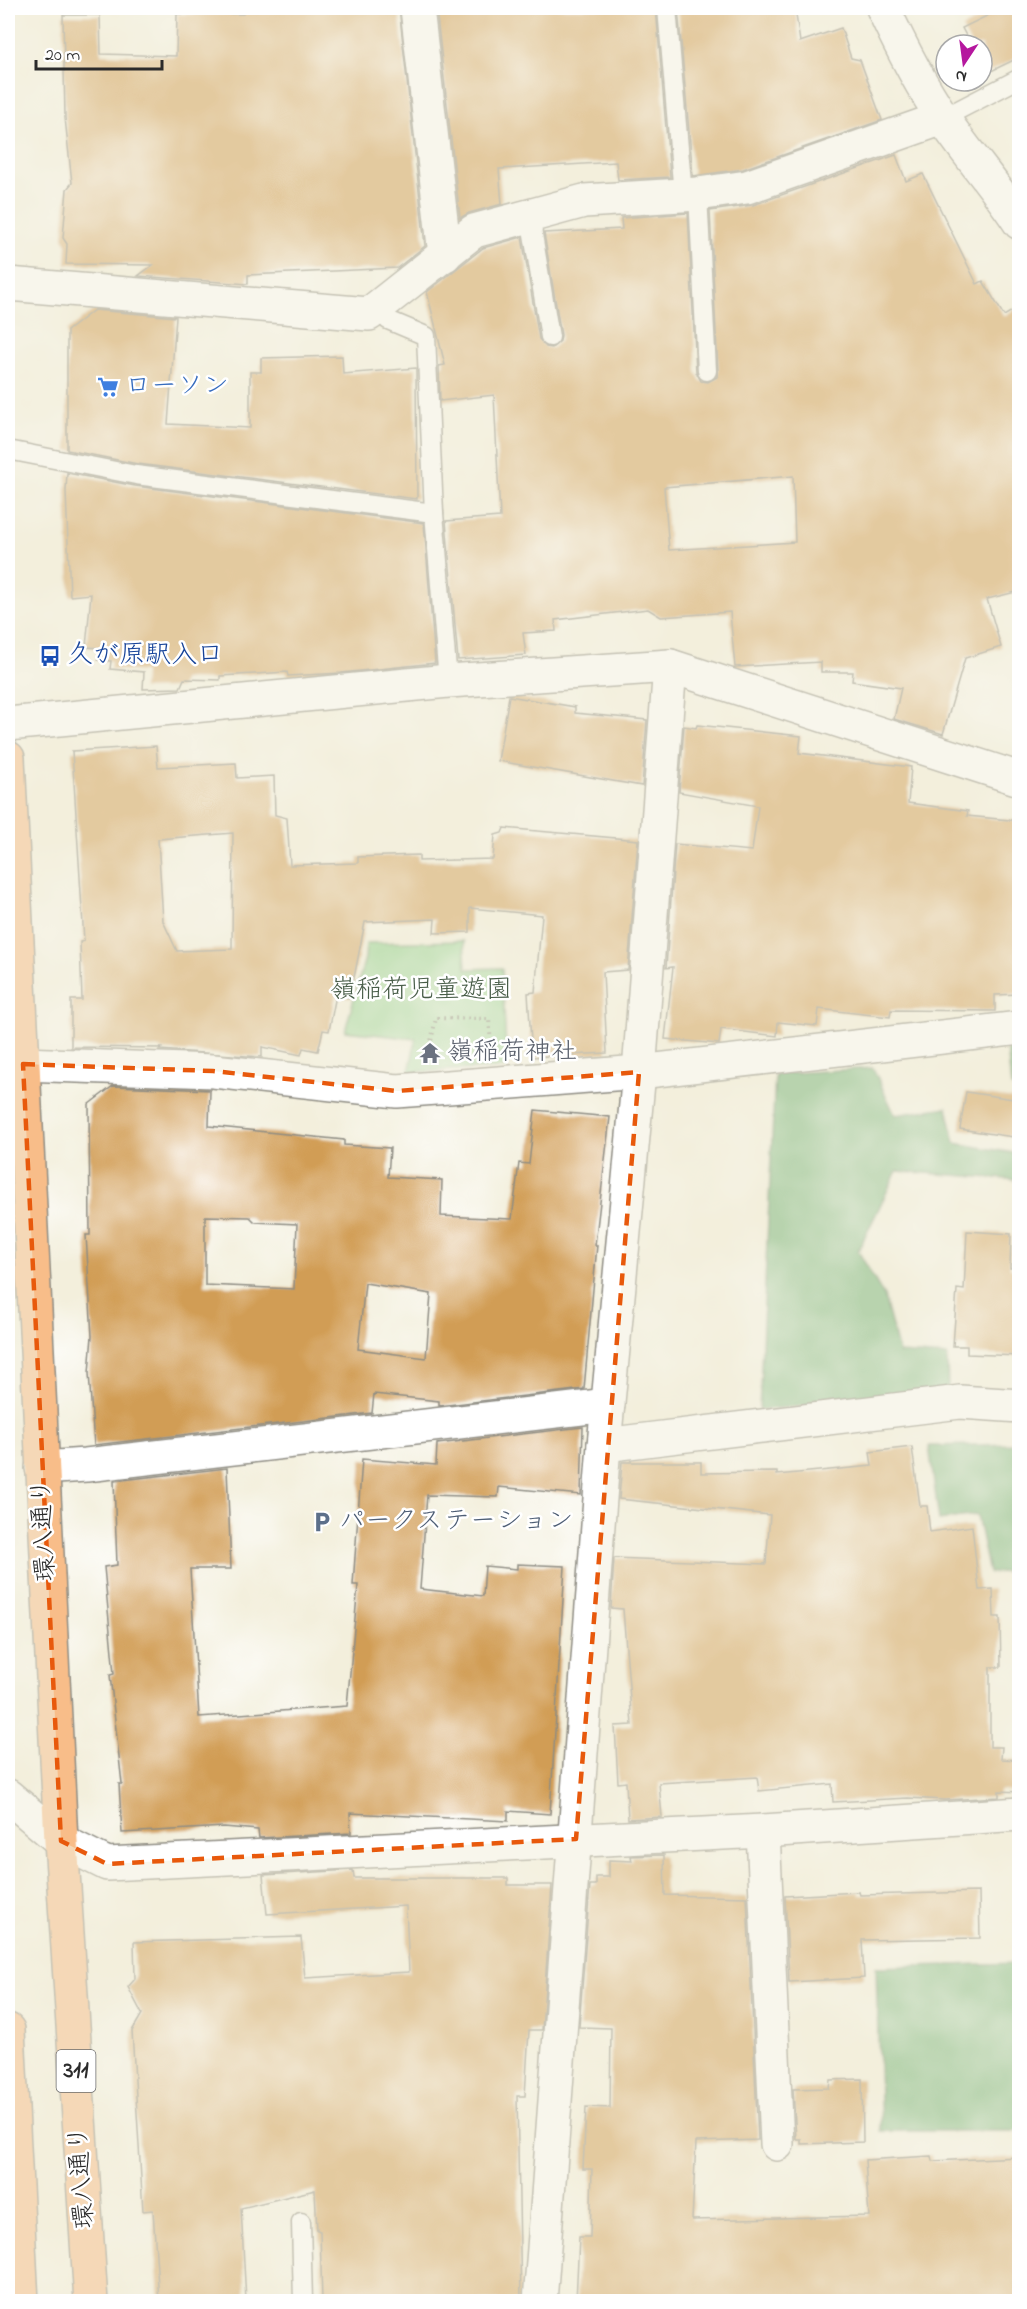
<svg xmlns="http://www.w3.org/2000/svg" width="1027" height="2309" viewBox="0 0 1027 2309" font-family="'Indie Flower','Klee One',sans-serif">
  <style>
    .green { fill: #8cd08a; stroke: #5c7e5a; stroke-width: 1.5 }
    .forest { fill: #71b276; stroke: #4e6e50; stroke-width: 1.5 }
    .building { fill: #d19d55; fill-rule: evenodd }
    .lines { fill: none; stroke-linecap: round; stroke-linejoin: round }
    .service-casing { stroke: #8f8d84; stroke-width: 21 }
    .minor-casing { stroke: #8f8d84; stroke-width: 36 }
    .primary-casing { stroke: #8f8d84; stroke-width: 36 }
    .path { stroke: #8f8d84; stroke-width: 4; stroke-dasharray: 1.5 4.5; stroke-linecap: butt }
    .service { stroke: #fff; stroke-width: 18 }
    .minor { stroke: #fff; stroke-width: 33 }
    .primary { stroke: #f8bd89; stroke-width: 33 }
    .marked { fill: none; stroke: #e8590c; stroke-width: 4.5; stroke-dasharray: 12 8; stroke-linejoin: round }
    .labels { text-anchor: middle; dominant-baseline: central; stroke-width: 5; stroke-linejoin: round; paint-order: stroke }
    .shield { fill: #fff; stroke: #6b6b6b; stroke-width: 1.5 }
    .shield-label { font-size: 24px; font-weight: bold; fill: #2b2b2b }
    .shop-label { font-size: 26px; fill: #366cbe; stroke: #fff; text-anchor: start }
    .transit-label { font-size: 26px; fill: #164399; stroke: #fff; text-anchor: start }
    .park-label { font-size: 26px; fill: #485d48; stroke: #fff }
    .worship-label { font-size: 26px; fill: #5b616d; stroke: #fff; text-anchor: start }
    .service-label { font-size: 26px; fill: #4e5e75; stroke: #fff; text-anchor: start }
    .street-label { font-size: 26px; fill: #2b2b2b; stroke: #fff }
  </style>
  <rect width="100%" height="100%" fill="#fff"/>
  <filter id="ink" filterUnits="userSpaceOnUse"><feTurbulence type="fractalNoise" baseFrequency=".0167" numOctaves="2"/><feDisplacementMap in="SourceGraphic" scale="12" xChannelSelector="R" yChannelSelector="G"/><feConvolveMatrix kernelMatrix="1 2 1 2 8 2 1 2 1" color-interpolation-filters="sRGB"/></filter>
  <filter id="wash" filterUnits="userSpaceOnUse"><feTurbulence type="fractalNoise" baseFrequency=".008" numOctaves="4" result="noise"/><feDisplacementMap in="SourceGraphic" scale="24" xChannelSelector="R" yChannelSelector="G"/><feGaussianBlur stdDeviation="1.35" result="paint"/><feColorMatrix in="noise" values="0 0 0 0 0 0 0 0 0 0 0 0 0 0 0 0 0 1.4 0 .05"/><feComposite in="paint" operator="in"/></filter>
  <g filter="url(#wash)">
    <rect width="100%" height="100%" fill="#f3efdc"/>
    <!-- green -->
    <polygon class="green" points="464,941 466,969 502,968 507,1068 409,1072 416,1039 345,1031 365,958 366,943"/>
    <!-- forest -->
    <g class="forest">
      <polygon points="1019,1045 1020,1045 1019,1089 1011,1087 1007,1046"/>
      <polygon points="873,1068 895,1115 947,1107 955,1143 1019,1154 1019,1180 897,1171 858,1251 884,1296 899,1353 947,1356 948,1392 759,1410 775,1074"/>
      <polygon points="1019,1444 1019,1571 989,1573 977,1515 939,1520 929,1446"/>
      <polygon points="1019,1963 1019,2131 881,2131 876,1967"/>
    </g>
    <g id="blocks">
      <!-- building -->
      <g class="building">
        <polygon points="243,8 399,8 425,246 397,268 248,275 248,284 138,276 153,265 66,264 67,244 63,238 67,189 72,183 65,118 63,15 100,15 101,54 176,56 177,14 243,14"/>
        <polygon points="436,8 656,8 670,177 618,180 616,162 499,169 502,204 469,213 460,218"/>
        <polygon points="678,8 795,8 800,42 841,28 851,58 860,60 882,120 743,169 693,176"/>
        <polygon points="1003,8 1020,8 1020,57 985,74 982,68 982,45 971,45 962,28"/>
        <path d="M896,155L906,181L923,174L977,284L983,281L1004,316L1020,306V591L987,599L1001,647L965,658L943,734L894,719L901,688L852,681L853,672H821V662L735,667L730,612L661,617L648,609L555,620L556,631L523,633L526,655L458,660L446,521L500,517L494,395L440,401L439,366L445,365L427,292L483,248L522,237L539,339L546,347L552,348L560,341L561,335L544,233L622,229L621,218L688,213L696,372L701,381L708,382L717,377L718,370L710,211L753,205ZM793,476L795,542L669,550L664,487Z"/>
        <polygon points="94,310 176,317 168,424 250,428 250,372 261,372 261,358 342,356 343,374 416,368 417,499 138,464 67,450 67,331"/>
        <polygon points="67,473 135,486 424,523 435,663 341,673 288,676 287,672 220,676 220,680 184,679 180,688 143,689 144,672 110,669 111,661 98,660 100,648 86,647 91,594 70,596 66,491"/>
        <polygon points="509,696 575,707 575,713 647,720 642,786 498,761"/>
        <polygon points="697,725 801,736 799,753 911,767 908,803 968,811 967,816 1020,821 1020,994 995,995 995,1011 891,1010 890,1017 819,1009 817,1026 778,1022 777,1036 721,1029 719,1044 665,1039 673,967 666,968 675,844 752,851 758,806 679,792 684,726 696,728"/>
        <path d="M156,746L158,767L236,763L237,778L274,776L275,815L287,818L290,865L358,863V857L419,855V861L493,859L495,835L502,833L504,828L638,840L628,970L603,972L607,1053L532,1057L528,993L535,992L542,915L470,908V932L434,933L435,919L365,922L350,998L336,995L329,1031L323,1030L318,1051L303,1048L301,1055L262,1047V1057L159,1050L162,1048L71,1047V1000H82L80,942L84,941L72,751ZM233,833L232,949L177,951L163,921L158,839Z"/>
        <path d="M113,1086L210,1090L209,1126L344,1140V1145L390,1148L388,1177L442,1180L441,1216L512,1219L519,1163L529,1164L535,1110L610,1117L595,1245H597L584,1389L439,1406V1401L374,1394L372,1413L94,1445L89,1373L92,1336L86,1235H90L89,1104ZM205,1216L250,1217L255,1222L297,1224L294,1289L205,1285ZM365,1283L431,1294L426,1358L358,1349Z"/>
        <polygon points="966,1092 1020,1100 1020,1138 960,1129"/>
        <polygon points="967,1231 1011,1234 1010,1268 1020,1268 1020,1356 967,1354 967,1346 953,1346 957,1289 964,1290"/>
        <polygon points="583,1427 581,1495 499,1487 498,1497 427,1495 420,1589 483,1596 485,1566 517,1569 517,1564 565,1566 550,1814 508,1811 508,1821 350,1813 351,1833 259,1838 258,1830 224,1827 122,1833 119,1784 122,1784 110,1675 114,1674 104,1567 117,1565 114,1481 227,1468 231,1569 190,1569 199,1717 347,1706 358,1585 353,1585 362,1459 436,1465 437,1444"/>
        <polygon points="912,1447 920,1506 927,1506 930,1532 972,1526 979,1590 993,1589 994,1617 1000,1617 1001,1667 990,1667 990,1747 1002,1747 1001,1759 1020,1760 1020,1792 999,1791 999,1797 945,1800 908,1798 833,1802 832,1784 759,1791 757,1777 659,1783 662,1817 628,1819 626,1782 618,1783 615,1726 632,1725 623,1609 611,1608 614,1558 766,1564 770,1515 619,1499 622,1462 701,1462 701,1473 777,1472 777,1475 872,1466 870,1452"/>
        <polygon points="664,1855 665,1895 747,1897 758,2140 696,2142 692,2220 869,2216 865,2160 931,2156 932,2161 1020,2157 1020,2301 576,2301 579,2237 590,2237 592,2169 583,2169 586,2107 610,2108 611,2028 579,2027 590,1885 596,1885 596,1877 609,1877 609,1860 632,1861 631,1856"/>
        <polygon points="353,1870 354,1878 508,1878 508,1885 552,1885 542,2030 529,2030 525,2096 517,2096 521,2301 322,2301 320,2231 317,2230 315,2190 241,2208 246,2301 159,2301 153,2210 143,2211 132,2031 142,2014 128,1987 135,1979 134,1942 301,1937 305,1978 409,1972 406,1906 267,1914 263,1875"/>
        <polygon points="859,1892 860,1895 979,1892 980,1938 862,1940 864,1978 789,1982 785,1896"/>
        <polygon points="862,2079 863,2142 801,2144 801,2139 796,2139 793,2089 829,2088 830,2080"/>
      </g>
    </g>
  </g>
  <g filter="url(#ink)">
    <use href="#blocks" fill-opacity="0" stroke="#8f8d84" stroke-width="1.5"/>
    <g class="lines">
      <defs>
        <g id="service">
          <polyline points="667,8 683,195"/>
          <polyline points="943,118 1020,78"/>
          <polyline points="698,194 707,371"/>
          <polyline points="530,216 550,337"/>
          <polyline points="377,307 388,320 426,336 434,513 448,681"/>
          <polyline points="8,450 136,475 434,513"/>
          <polyline points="301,2222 303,2302"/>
        </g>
        <g id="minor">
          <polyline points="417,8 445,255"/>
          <path d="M883,8C900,45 920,84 943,118C967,154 996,186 1020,223"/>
          <polyline points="8,284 369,314 474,231 584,201 698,194 747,187 943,118"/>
          <polyline points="8,724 448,681 670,666 1020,779"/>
          <polyline points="23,1064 213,1071 397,1091 639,1072 1020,1028"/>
          <polyline points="604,1445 960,1402 1020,1406"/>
          <polyline points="42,1468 86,1465 608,1405"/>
          <polyline points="8,1796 61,1841 107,1864 763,1831 1020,1814"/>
          <polyline points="763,1831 777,2144"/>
          <polyline points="540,2302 604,1445 639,1072 670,666"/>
        </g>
        <g id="primary">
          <polyline points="8,758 61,1841 91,2302"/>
          <polyline points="8,2030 22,2302"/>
        </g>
      </defs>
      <!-- service casing -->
      <use href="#service" class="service-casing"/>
      <!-- minor casing -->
      <use href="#minor" class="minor-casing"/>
      <!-- primary casing -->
      <use href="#primary" class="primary-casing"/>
      <!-- path -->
      <polyline class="path" points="430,1046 436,1018 489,1019 491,1044"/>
      <!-- service -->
      <use href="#service" class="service"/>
      <!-- minor -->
      <use href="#minor" class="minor"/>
      <!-- primary -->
      <use href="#primary" class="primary"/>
    </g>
  </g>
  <!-- marked area -->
  <path d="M0 0H1027V2309H0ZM23,1064L213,1071L397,1091L639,1072L576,1839L107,1864L61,1841Z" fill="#f3efdc" fill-opacity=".55" fill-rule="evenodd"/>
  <path class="marked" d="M23,1064L213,1071L397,1091L639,1072L576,1839L107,1864L61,1841Z"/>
  <!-- icons -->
  <defs>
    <symbol id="supermarket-bare" viewBox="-9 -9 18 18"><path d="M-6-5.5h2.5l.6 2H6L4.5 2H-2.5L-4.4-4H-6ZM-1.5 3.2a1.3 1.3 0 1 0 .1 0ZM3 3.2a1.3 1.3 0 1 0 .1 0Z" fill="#3f7fe0" stroke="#fff" stroke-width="2.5" paint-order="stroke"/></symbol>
    <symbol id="bus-bare" viewBox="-9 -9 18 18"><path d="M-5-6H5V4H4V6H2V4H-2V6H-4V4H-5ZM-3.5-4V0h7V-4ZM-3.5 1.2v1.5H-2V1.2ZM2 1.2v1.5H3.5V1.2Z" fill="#1a4fb4" stroke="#fff" stroke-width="2.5" paint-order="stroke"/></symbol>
    <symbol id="temple-bare" viewBox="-9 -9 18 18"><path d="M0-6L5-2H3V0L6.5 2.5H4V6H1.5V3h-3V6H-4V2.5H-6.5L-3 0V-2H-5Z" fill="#6b7280" stroke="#fff" stroke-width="2.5" paint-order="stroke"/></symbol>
    <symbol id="parking-bare" viewBox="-9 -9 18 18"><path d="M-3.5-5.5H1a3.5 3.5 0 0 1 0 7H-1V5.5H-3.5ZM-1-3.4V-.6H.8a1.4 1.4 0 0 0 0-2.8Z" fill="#5c6f8a" stroke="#fff" stroke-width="2.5" paint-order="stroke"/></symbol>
  </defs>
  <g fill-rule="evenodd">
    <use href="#supermarket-bare" x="93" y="372" width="30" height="30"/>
    <use href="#bus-bare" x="35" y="641" width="30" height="30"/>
    <use href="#temple-bare" x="415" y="1038" width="30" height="30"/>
    <use href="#parking-bare" x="307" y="1507" width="30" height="30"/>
  </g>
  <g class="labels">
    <!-- shield labels -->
    <rect class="shield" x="56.5" y="2050" width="39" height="42" rx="4.5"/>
    <g class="shield-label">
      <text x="76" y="2071">311</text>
    </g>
    <!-- shop labels -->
    <g class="shop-label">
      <text x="125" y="387">ローソン</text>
    </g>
    <!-- transit labels -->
    <g class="transit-label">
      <text x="67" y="656">久が原駅入口</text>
    </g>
    <!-- park labels -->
    <g class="park-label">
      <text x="421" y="991">嶺稲荷児童遊園</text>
    </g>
    <!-- worship labels -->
    <g class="worship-label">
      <text x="447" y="1053">嶺稲荷神社</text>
    </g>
    <!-- service labels -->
    <g class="service-label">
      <text x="339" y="1522">パークステーション</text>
    </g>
    <!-- street labels -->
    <g class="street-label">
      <text transform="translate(45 1530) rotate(-93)">環八通り</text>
      <text transform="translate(83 2177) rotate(-94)">環八通り</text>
    </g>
  </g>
  <!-- margin -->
  <rect width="1027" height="2309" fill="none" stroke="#fff" stroke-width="30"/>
  <!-- north arrow -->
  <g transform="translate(964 63) rotate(193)"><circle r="28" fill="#ffffff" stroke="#aaaaaa" stroke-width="1.5"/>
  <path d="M0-4.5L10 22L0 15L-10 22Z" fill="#b5179e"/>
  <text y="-9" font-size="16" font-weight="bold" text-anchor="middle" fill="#2b2b2b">N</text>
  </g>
  <!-- scale -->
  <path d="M36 60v9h126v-9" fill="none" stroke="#2b2b2b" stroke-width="3"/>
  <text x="45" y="60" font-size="18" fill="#2b2b2b" stroke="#ffffff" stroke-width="4.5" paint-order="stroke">20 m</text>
</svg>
